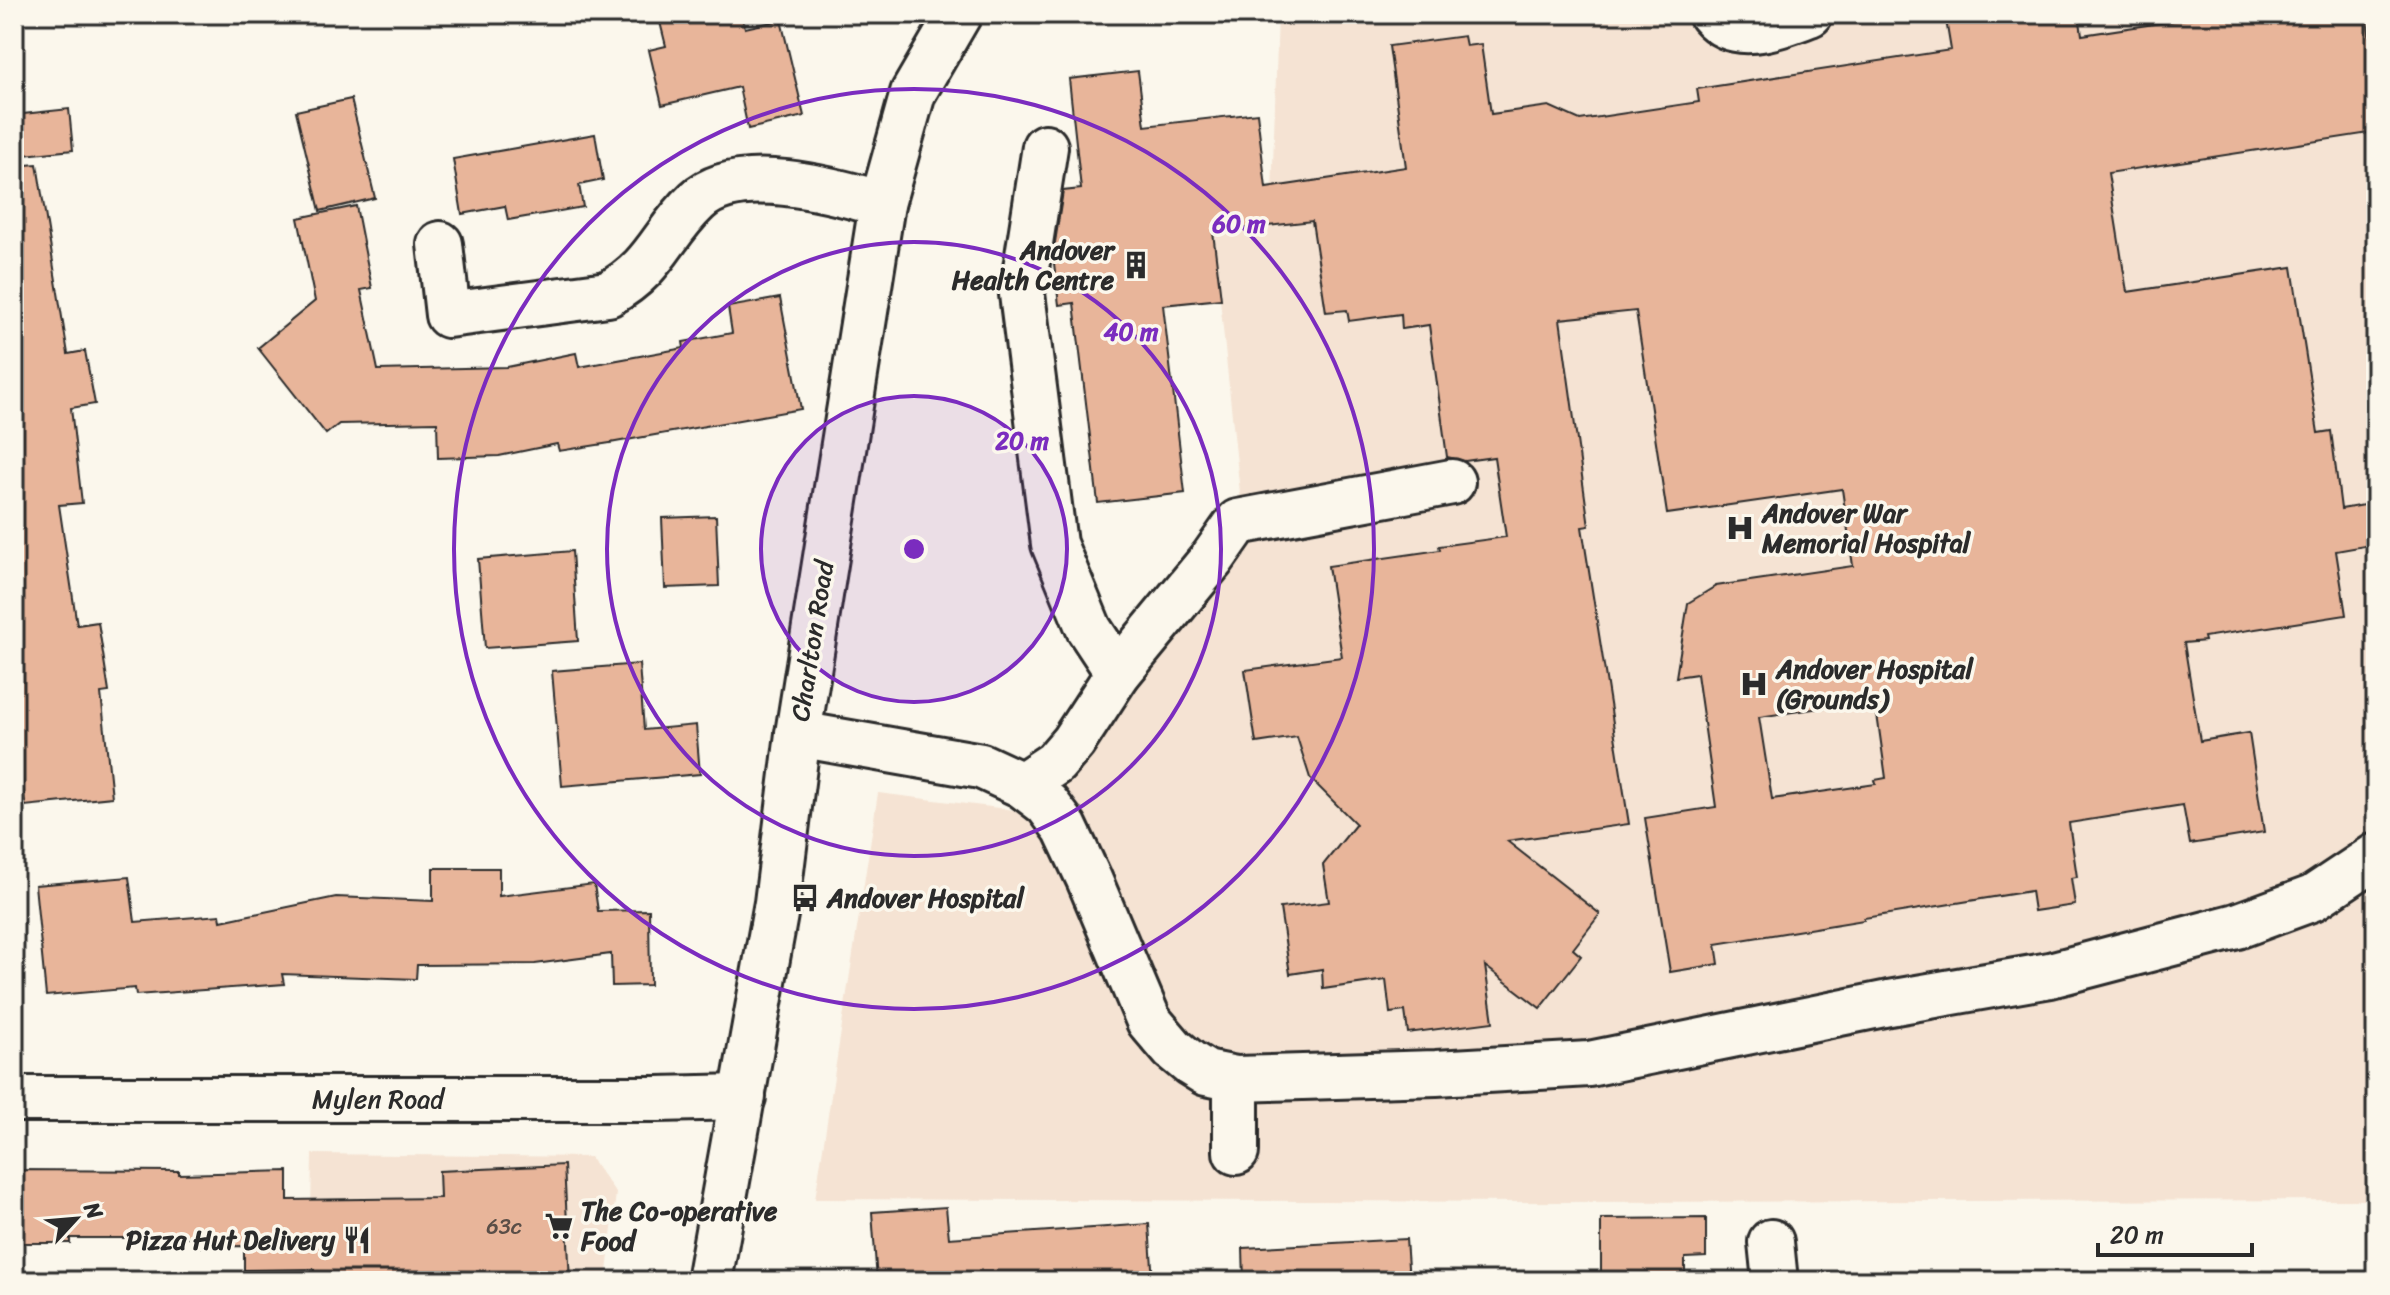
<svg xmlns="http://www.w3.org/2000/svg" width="2390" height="1295" viewBox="0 0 2390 1295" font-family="Sriracha,sans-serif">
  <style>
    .built { fill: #f5e3d3 }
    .building { fill: #e8b59a; stroke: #2b2b2b; stroke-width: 2; fill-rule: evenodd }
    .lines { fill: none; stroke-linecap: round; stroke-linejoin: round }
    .minor-casing { stroke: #2b2b2b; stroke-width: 50 }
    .minor { stroke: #fbf7ec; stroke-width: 44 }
    .ring { fill: none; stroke: #7b2cbf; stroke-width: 4 }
    .labels { text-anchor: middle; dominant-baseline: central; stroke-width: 7; stroke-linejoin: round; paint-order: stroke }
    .number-label { font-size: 22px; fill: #5a4e47 }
    .poi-label { font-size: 26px; font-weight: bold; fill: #2b2b2b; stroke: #fbf7ec; text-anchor: start }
    .street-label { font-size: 26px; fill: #2b2b2b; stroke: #fbf7ec }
    .centre { fill: #7b2cbf; stroke: #fbf7ec; stroke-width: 4 }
    .ring-label { font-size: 24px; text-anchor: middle; font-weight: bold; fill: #7b2cbf; stroke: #fbf7ec; stroke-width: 7; stroke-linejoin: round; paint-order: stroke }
  </style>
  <rect width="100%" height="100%" fill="#fbf7ec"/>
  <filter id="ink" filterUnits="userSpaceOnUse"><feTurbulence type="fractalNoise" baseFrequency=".0125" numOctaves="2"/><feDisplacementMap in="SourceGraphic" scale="16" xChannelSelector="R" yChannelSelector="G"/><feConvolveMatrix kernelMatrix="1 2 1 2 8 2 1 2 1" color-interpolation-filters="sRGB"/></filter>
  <g filter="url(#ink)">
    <!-- built -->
    <g class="built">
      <polygon points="1278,14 2376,14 2376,1200 1536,1202 815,1199 878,793 1023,811 1246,551 1213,232 1271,225"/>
      <polygon points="312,1154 590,1157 616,1193 606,1281 310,1281"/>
    </g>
    <!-- building -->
    <g class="building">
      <polygon points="658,14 741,14 745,28 781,20 804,116 748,129 739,87 662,105 649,50 666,46"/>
      <path d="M1945,14H2079L2082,35L2219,14H2366L2376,77V132L2108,173L2127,292L2292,267L2318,433L2331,431L2341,509L2376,503V544L2336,551L2346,615L2204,637L2205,641L2184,643L2200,741L2249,733L2264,832L2190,844L2183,805L2069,823L2077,877L2071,878L2075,905L2034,911L2031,891L1864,918V920L1716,944L1719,964L1670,972L1645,818L1716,807L1697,674L1676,677L1688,603L1716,586L1853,566L1842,489L1667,514L1636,311L1560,319L1589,526L1582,527L1629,824L1507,841L1600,914L1573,949L1581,956L1540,1008L1485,966L1493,1022L1408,1033L1405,1011L1390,1013L1386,980L1323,989L1322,969L1290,974L1280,908L1329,902L1323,865L1356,824L1310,778L1297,737L1256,743L1245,670L1342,657L1328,566L1440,550L1439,546L1506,537L1494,457L1465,461L1447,457L1429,325L1402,329L1401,314L1349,321L1347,310L1326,312L1312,221L1213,232L1221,299L1163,305L1185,493L1098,503L1074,303L1059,305L1053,255L1063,191L1081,189L1069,79L1138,71L1145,126L1257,113L1266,188L1406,167L1389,46L1464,36L1466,46L1481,44L1491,114L1549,106L1580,120L1699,102L1697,89L1951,50ZM1875,700L1886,778L1875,780L1876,784L1772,799L1759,717Z"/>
      <polygon points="351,99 375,198 320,211 296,111"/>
      <polygon points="69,109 73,150 14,156 14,115"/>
      <polygon points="595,134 603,180 579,185 583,207 508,220 505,206 462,214 453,159"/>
      <polygon points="37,164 68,354 85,351 95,404 71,408 82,503 59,505 77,625 98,622 109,692 101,693 112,797 25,806 14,706 14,166"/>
      <polygon points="356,206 372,288 361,290 378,370 507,367 576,353 579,367 684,348 683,342 732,333 728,307 780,298 801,409 610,443 559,451 557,444 499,456 438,458 437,422 339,424 326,434 258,348 315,301 298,218"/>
      <polygon points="716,516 719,586 665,588 662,518"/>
      <polygon points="572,551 578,641 485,648 478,559"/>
      <polygon points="639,664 644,730 696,725 700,774 562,786 552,671"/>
      <polygon points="433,868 499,868 499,896 594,884 598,911 649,910 650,985 612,986 611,954 535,964 417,965 416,979 282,974 284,984 136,995 135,988 46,996 35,885 129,877 135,922 220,915 221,921 336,897 433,901"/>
      <polygon points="564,1165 570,1281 314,1281 314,1269 244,1270 244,1246 198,1247 198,1238 70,1238 70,1243 14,1243 14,1170 179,1171 179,1174 288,1171 288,1200 440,1198 439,1171"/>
      <polygon points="946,1207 949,1238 1149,1224 1153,1281 877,1281 872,1212"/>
      <polygon points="1706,1218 1706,1257 1685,1258 1685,1281 1601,1281 1601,1219"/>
      <polygon points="1406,1239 1409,1281 1244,1281 1243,1248"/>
    </g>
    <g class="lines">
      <defs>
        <g id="minor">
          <path d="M1711,14C1736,44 1779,25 1810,14"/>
          <polyline points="1045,147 1022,294 1054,544 1089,629 1118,673"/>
          <path d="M440,244L448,315L608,294C657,267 661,235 697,201C737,163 834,190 882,204"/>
          <polyline points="798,734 981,766 1022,785 1047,804 1065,828 1089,879 1149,1021 1173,1049 1190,1063 1206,1073 1236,1079 1436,1073 1589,1064 1889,1003 2050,975 2237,926 2313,898 2376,856"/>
          <polyline points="1022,785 1055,763 1073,742 1118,673 1212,559 1238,522 1452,482"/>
          <polyline points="14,1099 658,1099 743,1097"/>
          <polyline points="1236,1152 1236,1079"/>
          <polyline points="1771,1242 1775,1281"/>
          <polyline points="709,1281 777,903 798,734 882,204 913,93 959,14"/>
        </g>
      </defs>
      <!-- minor casing -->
      <use href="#minor" class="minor-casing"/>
      <!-- minor -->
      <use href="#minor" class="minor"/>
    </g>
  </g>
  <!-- distance rings -->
  <circle cx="914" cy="549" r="153" fill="#7b2cbf" fill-opacity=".12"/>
  <g class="ring">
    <circle cx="914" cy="549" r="153"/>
    <circle cx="914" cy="549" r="307"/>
    <circle cx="914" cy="549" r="460"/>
  </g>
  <!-- icons -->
  <defs>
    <symbol id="building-bare" viewBox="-9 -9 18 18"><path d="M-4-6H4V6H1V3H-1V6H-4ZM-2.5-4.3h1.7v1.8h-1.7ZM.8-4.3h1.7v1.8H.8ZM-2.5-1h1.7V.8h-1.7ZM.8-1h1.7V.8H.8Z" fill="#2b2b2b" stroke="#fbf7ec" stroke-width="2.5" paint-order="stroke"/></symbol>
    <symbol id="hospital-bare" viewBox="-9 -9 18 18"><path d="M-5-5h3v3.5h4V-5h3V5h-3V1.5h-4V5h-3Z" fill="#2b2b2b" stroke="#fbf7ec" stroke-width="2.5" paint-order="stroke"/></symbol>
    <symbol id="bus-bare" viewBox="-9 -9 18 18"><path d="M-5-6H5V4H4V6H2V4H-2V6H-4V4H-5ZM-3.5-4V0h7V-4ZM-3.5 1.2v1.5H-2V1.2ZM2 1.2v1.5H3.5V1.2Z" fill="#2b2b2b" stroke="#fbf7ec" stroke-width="2.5" paint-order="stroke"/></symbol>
    <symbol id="supermarket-bare" viewBox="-9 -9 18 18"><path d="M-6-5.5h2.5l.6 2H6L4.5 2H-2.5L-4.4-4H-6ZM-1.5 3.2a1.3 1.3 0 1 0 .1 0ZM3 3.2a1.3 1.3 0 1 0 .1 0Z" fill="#2b2b2b" stroke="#fbf7ec" stroke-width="2.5" paint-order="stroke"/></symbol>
    <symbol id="restaurant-bare" viewBox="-9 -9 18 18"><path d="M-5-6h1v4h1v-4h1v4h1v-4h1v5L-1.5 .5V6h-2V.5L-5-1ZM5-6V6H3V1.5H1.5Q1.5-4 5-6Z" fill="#2b2b2b" stroke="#fbf7ec" stroke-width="2.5" paint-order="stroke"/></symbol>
  </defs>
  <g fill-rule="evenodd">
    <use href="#building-bare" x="1116" y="245" width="40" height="40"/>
    <use href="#hospital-bare" x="1720" y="508" width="40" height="40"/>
    <use href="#hospital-bare" x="1734" y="664" width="40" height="40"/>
    <use href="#bus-bare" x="785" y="878" width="40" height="40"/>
    <use href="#supermarket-bare" x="539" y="1206" width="40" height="40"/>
    <use href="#restaurant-bare" x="337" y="1220" width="40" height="40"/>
  </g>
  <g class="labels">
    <!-- number labels -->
    <g class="number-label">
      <text x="504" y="1226">63c</text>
    </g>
    <!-- poi labels -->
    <g class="poi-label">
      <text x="1114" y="250" text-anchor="end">Andover<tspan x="1114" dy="30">Health Centre</tspan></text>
      <text x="1762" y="513">Andover War<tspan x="1762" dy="30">Memorial Hospital</tspan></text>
      <text x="1776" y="669">Andover Hospital<tspan x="1776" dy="30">(Grounds)</tspan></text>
      <text x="827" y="898">Andover Hospital</text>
      <text x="581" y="1211">The Co-operative<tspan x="581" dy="30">Food</tspan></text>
      <text x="335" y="1240" text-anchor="end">Pizza Hut Delivery</text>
    </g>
    <!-- street labels -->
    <g class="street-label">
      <text transform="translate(812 641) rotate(-81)">Charlton Road</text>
      <text x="378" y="1099">Mylen Road</text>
    </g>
  </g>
  <circle cx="914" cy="549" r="12" class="centre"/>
  <g class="ring-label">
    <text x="1239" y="232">60 m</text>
    <text x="1131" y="340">40 m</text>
    <text x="1022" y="449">20 m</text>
  </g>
  <!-- margin -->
  <rect width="2390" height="1295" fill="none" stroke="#fbf7ec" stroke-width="48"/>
  <rect x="24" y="24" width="2342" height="1247" fill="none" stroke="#2b2b2b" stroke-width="3" filter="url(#ink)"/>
  <!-- north arrow -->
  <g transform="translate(76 1219) rotate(64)" stroke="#fbf7ec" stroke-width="6" paint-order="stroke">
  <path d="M0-6L14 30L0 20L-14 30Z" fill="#2b2b2b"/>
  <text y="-12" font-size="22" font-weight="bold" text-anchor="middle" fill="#2b2b2b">N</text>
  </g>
  <!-- scale -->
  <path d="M2098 1243v12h154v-12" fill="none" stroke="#2b2b2b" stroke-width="4"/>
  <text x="2110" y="1243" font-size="24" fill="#2b2b2b" stroke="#fbf7ec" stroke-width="6" paint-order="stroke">20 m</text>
</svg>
